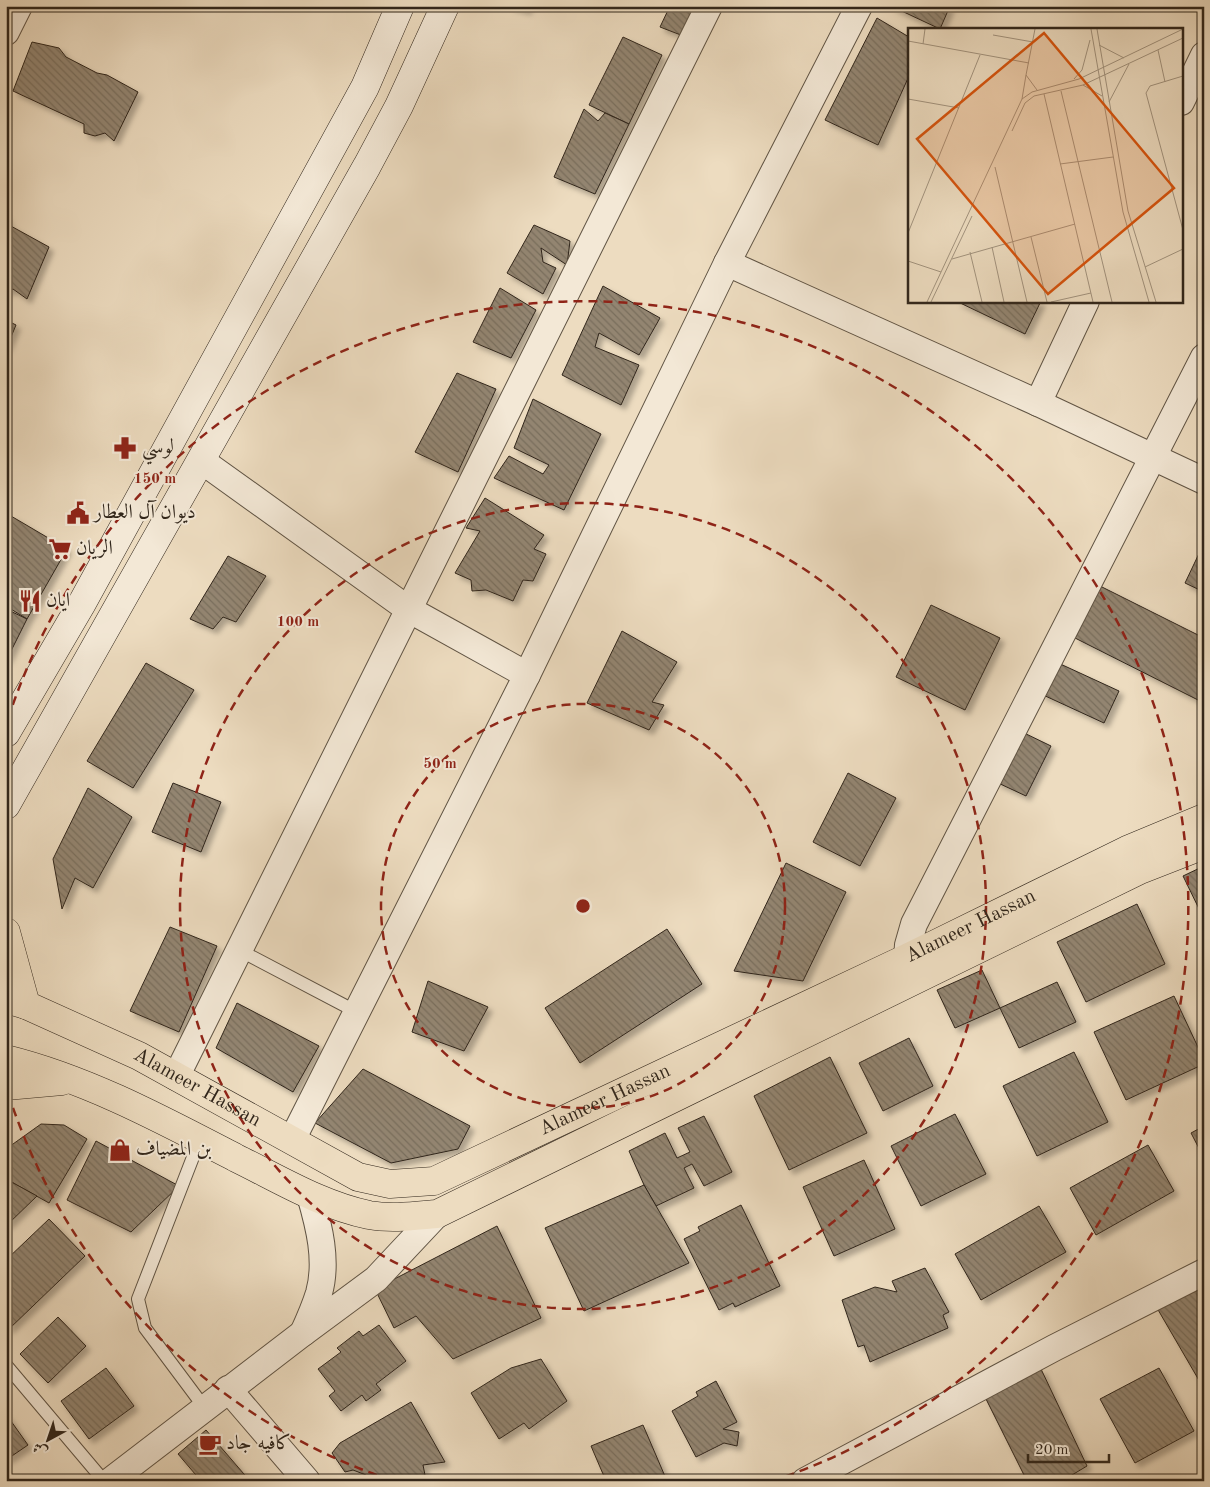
<svg xmlns="http://www.w3.org/2000/svg" width="1210" height="1487" viewBox="0 0 1210 1487" font-family="'Old Standard TT',Amiri,serif">
  <style>
    .building { fill: url(#building-back-hatch); stroke: #31261b; filter: url(#shadow) }
    .lines { fill: none; stroke-linecap: round; stroke-linejoin: round }
    .lane-casing { stroke: #605444; stroke-width: 14 }
    .street-casing { stroke: #605444; stroke-width: 28 }
    .secondary-casing { stroke: #31261b; stroke-width: 29 }
    .primary-casing { stroke: #31261b; stroke-width: 29 }
    .lane { stroke: #f3e8d6; stroke-width: 12 }
    .street { stroke: #f3e8d6; stroke-width: 26 }
    .secondary { stroke: #f3e8d6; stroke-width: 28 }
    .primary { stroke: #eddcc0; stroke-width: 28 }
    .ring { fill: none; stroke: #8f2418; stroke-width: 2.5; stroke-dasharray: 9 6 }
    .labels { text-anchor: middle; dominant-baseline: central; stroke-width: 4; stroke-linejoin: round; paint-order: stroke }
    .poi-label { font-size: 20px; fill: #31261b; stroke: #f3e8d6; text-anchor: start }
    .street-label { font-size: 20px; fill: #31261b; stroke: #f3e8d6 }
    .inset-road { fill: none; stroke: #a2937e; stroke-width: 1 }
    .view { fill: #d6540e; fill-opacity: 0.15; stroke: #d6540e; stroke-width: 2.5 }
    .inset-edge { fill: none; stroke: #31261b; stroke-width: 2.5 }
    .centre { fill: #8f2418; stroke: #f3e8d6; stroke-width: 2.5 }
    .ring-label { font-size: 15px; text-anchor: middle; font-weight: bold; fill: #8f2418; stroke: #f3e8d6; stroke-width: 4; stroke-linejoin: round; paint-order: stroke }
  </style>
  <defs>
    <pattern id="building-back-hatch" width="6" height="6" patternUnits="userSpaceOnUse" patternTransform="scale(1.25)"><rect width="6" height="6" fill="#938571"/><path d="M-1 5l2 2M0 0l6 6M5-1l2 2" fill="none" stroke="#796d5c"/></pattern>
    <filter id="shadow"><feDropShadow dx="4.5" dy="4.5" stdDeviation="2.5" flood-color="#0004"/></filter>
  </defs>
  <rect width="100%" height="100%" fill="#eddcc0"/>
  <filter id="stains"><feTurbulence type="fractalNoise" baseFrequency=".004" numOctaves="4"/><feColorMatrix values="0 0 0 0 .2 0 0 0 0 .09 0 0 0 0 .02 0 0 0 .5 -.17"/></filter>
  <radialGradient id="worn" r=".72"><stop offset=".6" stop-color="#630" stop-opacity="0"/><stop offset="1" stop-color="#630" stop-opacity=".3"/></radialGradient>
  <!-- building -->
  <g class="building">
    <polygon points="509,6 528,6 527,10"/>
    <polygon points="670,6 704,6 686,37 660,27"/>
    <polygon points="891,6 950,6 940,29"/>
    <polygon points="877,18 909,37 909,76 878,145 825,120"/>
    <polygon points="623,37 662,55 629,124 589,105"/>
    <polygon points="32,42 59,48 66,57 97,73 107,75 138,92 114,141 105,133 95,136 84,133 84,124 13,91"/>
    <polygon points="584,109 598,121 605,113 629,124 595,194 554,177"/>
    <polygon points="6,215 9,225 49,247 27,299 13,289 6,292"/>
    <polygon points="534,225 570,241 567,265 541,248 543,262 556,268 543,294 507,273"/>
    <polygon points="603,286 660,318 639,355 599,333 595,347 639,365 621,405 562,375"/>
    <polygon points="500,288 536,310 511,358 473,342"/>
    <polygon points="956,301 1041,301 1025,334"/>
    <polygon points="6,320 16,325 6,349"/>
    <polygon points="457,373 496,389 458,472 415,452"/>
    <polygon points="533,399 601,434 564,510 494,478 509,456 543,474 549,465 514,448"/>
    <polygon points="485,498 544,535 534,549 546,554 533,581 523,580 513,601 486,590 472,591 471,580 455,573 480,531 466,528"/>
    <polygon points="11,516 67,549 27,619 6,606 6,524"/>
    <polygon points="1204,543 1204,592 1185,583"/>
    <polygon points="228,556 266,576 236,622 223,617 213,629 190,619"/>
    <polygon points="1100,586 1204,638 1204,703 1075,638"/>
    <polygon points="931,605 1000,638 965,710 896,677"/>
    <polygon points="6,609 27,619 6,661"/>
    <polygon points="622,631 677,662 652,702 664,705 649,730 587,703"/>
    <polygon points="1056,662 1119,691 1104,723 1041,694"/>
    <polygon points="146,663 194,690 133,788 87,761"/>
    <polygon points="1020,731 1051,746 1026,796 996,782"/>
    <polygon points="848,773 896,798 860,866 813,842"/>
    <polygon points="173,783 221,802 201,852 152,832"/>
    <polygon points="88,788 132,817 93,888 75,878 62,909 53,859"/>
    <polygon points="786,863 846,892 803,981 734,971"/>
    <polygon points="1204,866 1204,919 1183,876"/>
    <polygon points="1137,904 1165,964 1086,1002 1057,942"/>
    <polygon points="170,927 217,946 179,1032 130,1011"/>
    <polygon points="667,929 702,984 580,1063 545,1008"/>
    <polygon points="982,970 1000,1008 955,1028 937,990"/>
    <polygon points="428,981 488,1007 464,1051 412,1032"/>
    <polygon points="1057,982 1076,1022 1019,1048 1000,1008"/>
    <polygon points="1174,996 1204,1060 1204,1064 1126,1100 1094,1032"/>
    <polygon points="237,1003 319,1046 293,1092 216,1048"/>
    <polygon points="909,1038 933,1086 883,1111 859,1063"/>
    <polygon points="1074,1052 1108,1122 1037,1156 1003,1086"/>
    <polygon points="830,1057 867,1133 789,1170 754,1096"/>
    <polygon points="363,1069 470,1126 458,1149 391,1163 315,1123"/>
    <polygon points="955,1114 986,1174 921,1206 891,1146"/>
    <polygon points="704,1116 732,1172 704,1186 692,1164 684,1168 694,1188 656,1206 644,1185 629,1151 665,1133 677,1158 690,1152 678,1128"/>
    <polygon points="41,1124 64,1125 87,1139 49,1203 6,1179 6,1149"/>
    <polygon points="1204,1126 1204,1158 1191,1133"/>
    <polygon points="96,1141 179,1186 131,1232 67,1200"/>
    <polygon points="1148,1145 1174,1191 1096,1235 1070,1188"/>
    <polygon points="864,1160 895,1229 834,1256 803,1187"/>
    <polygon points="6,1179 37,1196 6,1226"/>
    <polygon points="644,1185 689,1263 584,1311 545,1228"/>
    <polygon points="741,1205 780,1286 735,1307 733,1303 719,1310 684,1239 700,1231 698,1227"/>
    <polygon points="1039,1206 1066,1252 981,1300 955,1254"/>
    <polygon points="49,1219 85,1256 8,1330 6,1260"/>
    <polygon points="497,1226 541,1318 453,1359 416,1316 394,1328 375,1289"/>
    <polygon points="925,1268 949,1312 943,1315 948,1328 870,1362 864,1345 858,1347 842,1300 875,1287 897,1292 892,1281"/>
    <polygon points="1204,1282 1204,1389 1157,1308"/>
    <polygon points="58,1317 86,1346 48,1383 20,1354"/>
    <polygon points="379,1325 406,1361 376,1384 381,1390 366,1401 362,1395 341,1411 329,1396 335,1391 318,1369 341,1352 337,1348 359,1331 363,1336"/>
    <polygon points="541,1359 567,1401 529,1429 524,1423 499,1439 471,1393 511,1368"/>
    <polygon points="106,1368 134,1406 89,1439 61,1401"/>
    <polygon points="1159,1368 1194,1431 1135,1463 1100,1399"/>
    <polygon points="1041,1369 1087,1466 1062,1481 1027,1481 985,1397"/>
    <polygon points="716,1381 737,1422 723,1429 739,1432 737,1446 724,1443 696,1457 672,1411 698,1396 696,1392"/>
    <polygon points="411,1402 445,1462 423,1465 425,1475 409,1481 369,1481 366,1475 353,1470 345,1472 332,1453 340,1443"/>
    <polygon points="6,1414 28,1445 6,1460"/>
    <polygon points="643,1425 667,1481 606,1481 591,1446"/>
    <polygon points="206,1430 250,1481 201,1481 178,1454"/>
  </g>
  <g class="lines">
    <defs>
      <g id="lane">
        <polyline points="239,950 357,1012"/>
        <polyline points="200,1139 138,1299 145,1328 204,1407"/>
        <polyline points="6,1365 104,1481"/>
      </g>
      <g id="street">
        <polyline points="6,32 19,6"/>
        <polyline points="1181,102 1204,55"/>
        <polyline points="727,263 1038,403 1204,481"/>
        <polyline points="1038,403 1086,301"/>
        <polyline points="202,461 408,609 527,675"/>
        <polyline points="907,958 908,945 914,924 1204,357"/>
        <polyline points="176,1077 709,6"/>
        <polyline points="292,1140 527,675 727,263 859,6"/>
        <path d="M310,1195C319,1226 328,1261 319,1293C315,1306 309,1320 303,1333L376,1279L437,1214"/>
        <polyline points="228,1389 307,1481"/>
        <polyline points="110,1481 303,1333"/>
        <polyline points="805,1481 1054,1348 1204,1272"/>
      </g>
      <g id="secondary">
        <polyline points="6,733 81,605 336,140 365,87 400,6"/>
        <polyline points="6,805 367,166 399,106 445,6"/>
      </g>
      <g id="primary">
        <polyline points="6,932 26,1005"/>
        <path id="s1" d="M6,999L26,1005L139,1056L358,1177L390,1184L434,1181L907,958L1127,850L1204,818"/>
        <path d="M6,1059C87,1079 163,1120 236,1158C279,1179 321,1205 369,1215C391,1219 414,1216 437,1214L1140,870L1204,845"/>
        <polyline points="6,1086 62,1081"/>
      </g>
    </defs>
    <!-- lane casing -->
    <use href="#lane" class="lane-casing"/>
    <!-- street casing -->
    <use href="#street" class="street-casing"/>
    <!-- secondary casing -->
    <use href="#secondary" class="secondary-casing"/>
    <!-- primary casing -->
    <use href="#primary" class="primary-casing"/>
    <!-- lane -->
    <use href="#lane" class="lane"/>
    <!-- street -->
    <use href="#street" class="street"/>
    <!-- secondary -->
    <use href="#secondary" class="secondary"/>
    <!-- primary -->
    <use href="#primary" class="primary"/>
  </g>
  <!-- distance rings -->
  <g class="ring">
    <circle cx="583" cy="906" r="202"/>
    <circle cx="583" cy="906" r="403"/>
    <path d="M391 1480A605 605 0 0 1 8 1093M8 719A605 605 0 1 1 775 1480"/>
  </g>
  <!-- icons -->
  <defs>
    <symbol id="pharmacy-bare" viewBox="-9 -9 18 18"><path d="M-2-6h4v4h4v4h-4v4h-4v-4h-4v-4h4Z" fill="#8f2418" stroke="#f3e8d6" stroke-width="2.5" paint-order="stroke"/></symbol>
    <symbol id="civic-bare" viewBox="-9 -9 18 18"><path d="M-.6-6.5H3V-4.5H.6V-3L4-1V1h2V6H-6V1h2V-1L-.6-3ZM-1.2 2.5V6h2.4V2.5Z" fill="#8f2418" stroke="#f3e8d6" stroke-width="2.5" paint-order="stroke"/></symbol>
    <symbol id="supermarket-bare" viewBox="-9 -9 18 18"><path d="M-6-5.5h2.5l.6 2H6L4.5 2H-2.5L-4.4-4H-6ZM-1.5 3.2a1.3 1.3 0 1 0 .1 0ZM3 3.2a1.3 1.3 0 1 0 .1 0Z" fill="#8f2418" stroke="#f3e8d6" stroke-width="2.5" paint-order="stroke"/></symbol>
    <symbol id="restaurant-bare" viewBox="-9 -9 18 18"><path d="M-5-6h1v4h1v-4h1v4h1v-4h1v5L-1.5 .5V6h-2V.5L-5-1ZM5-6V6H3V1.5H1.5Q1.5-4 5-6Z" fill="#8f2418" stroke="#f3e8d6" stroke-width="2.5" paint-order="stroke"/></symbol>
    <symbol id="shop-bare" viewBox="-9 -9 18 18"><path d="M-5-2.5h2.3a2.7 3.5 0 0 1 5.4 0H5L5.5 6h-11ZM-1.5-2.5h3a1.5 2.3 0 0 0-3 0Z" fill="#8f2418" stroke="#f3e8d6" stroke-width="2.5" paint-order="stroke"/></symbol>
    <symbol id="cafe-bare" viewBox="-9 -9 18 18"><path d="M-5.5-4.5H6V0H3Q3 3.5 0 3.5H-2.5Q-5.5 3.5-5.5 0ZM3-3.2v2h1.7v-2ZM-6 4.5H4V6H-6Z" fill="#8f2418" stroke="#f3e8d6" stroke-width="2.5" paint-order="stroke"/></symbol>
  </defs>
  <g fill-rule="evenodd">
    <use href="#pharmacy-bare" x="109" y="432" width="32" height="32"/>
    <use href="#civic-bare" x="62" y="497" width="32" height="32"/>
    <use href="#supermarket-bare" x="44" y="533" width="32" height="32"/>
    <use href="#restaurant-bare" x="14" y="585" width="32" height="32"/>
    <use href="#shop-bare" x="104" y="1134" width="32" height="32"/>
    <use href="#cafe-bare" x="194" y="1428" width="32" height="32"/>
  </g>
  <g class="labels">
    <!-- poi labels -->
    <g class="poi-label">
      <text x="142" y="448">لوسي</text>
      <text x="94" y="513">ديوان آل العطار</text>
      <text x="76" y="549">الريان</text>
      <text x="46" y="601">ايان</text>
      <text x="136" y="1150">بن المضياف</text>
      <text x="226" y="1444">كافيه جاد</text>
    </g>
    <!-- street labels -->
    <g class="street-label">
      <text stroke="none"><textPath href="#s1" startOffset="1066">Alameer Hassan</textPath></text>
      <text stroke="none"><textPath href="#s1" startOffset="211">Alameer Hassan</textPath></text>
      <text stroke="none"><textPath href="#s1" startOffset="661">Alameer Hassan</textPath></text>
    </g>
  </g>
  <!-- overview -->
  <g transform="translate(908 28)">
    <rect width="275" height="275" fill="#eddcc0"/>
    <path class="inset-road" d="M183,1L215,184L241,274M189,1L220,183L248,274M85,7L125,14M0,13L121,35M15,16L17,1M191,17L216,30M250,22L257,54M118,47L127,1M275,48L242,58L238,65L275,202M166,51L174,42L182,12M175,57L194,68M153,63L204,274M136,66L185,274M0,71L51,80M114,71L118,47L129,62M201,74L221,36M104,103L117,75L126,68L175,57L275,10M152,136L205,129M87,139L119,274M0,205L72,27M123,209L139,274M84,219L96,274M62,224L74,274M44,231L167,196M0,233L33,244M237,239L275,221M19,274L114,71L124,64L171,51L275,1M23,274L64,188M143,274L183,265"/>
    <path class="view" d="M136,5L266,160L140,266L9,111Z"/>
    <rect width="275" height="275" class="inset-edge"/>
  </g>
  <circle cx="583" cy="906" r="8" class="centre"/>
  <g class="ring-label">
    <text x="155" y="483">150 m</text>
    <text x="298" y="626">100 m</text>
    <text x="440" y="768">50 m</text>
  </g>
  <!-- margin -->
  <rect width="1210" height="1487" fill="none" stroke="#eddcc0" stroke-width="25"/>
  <rect x="8" y="8" width="1195" height="1472" fill="none" stroke="#31261b" stroke-width="2.5"/>
  <rect x="12" y="12" width="1185" height="1462" fill="none" stroke="#31261b"/>
  <!-- north arrow -->
  <g transform="translate(48 1440) rotate(220)" stroke="#f3e8d6" stroke-width="4" paint-order="stroke">
  <path d="M0-4L9 19L0 12L-9 19Z" fill="#31261b"/>
  <text y="-8" font-size="14" font-weight="bold" text-anchor="middle" fill="#31261b">ش</text>
  </g>
  <!-- scale -->
  <path d="M1028 1454v8h81v-8" fill="none" stroke="#31261b" stroke-width="2.5"/>
  <text x="1035" y="1454" font-size="15" fill="#31261b" stroke="#f3e8d6" stroke-width="4" paint-order="stroke">20 m</text>
  <rect width="100%" height="100%" filter="url(#stains)"/>
  <rect width="100%" height="100%" fill="url(#worn)"/>
</svg>
